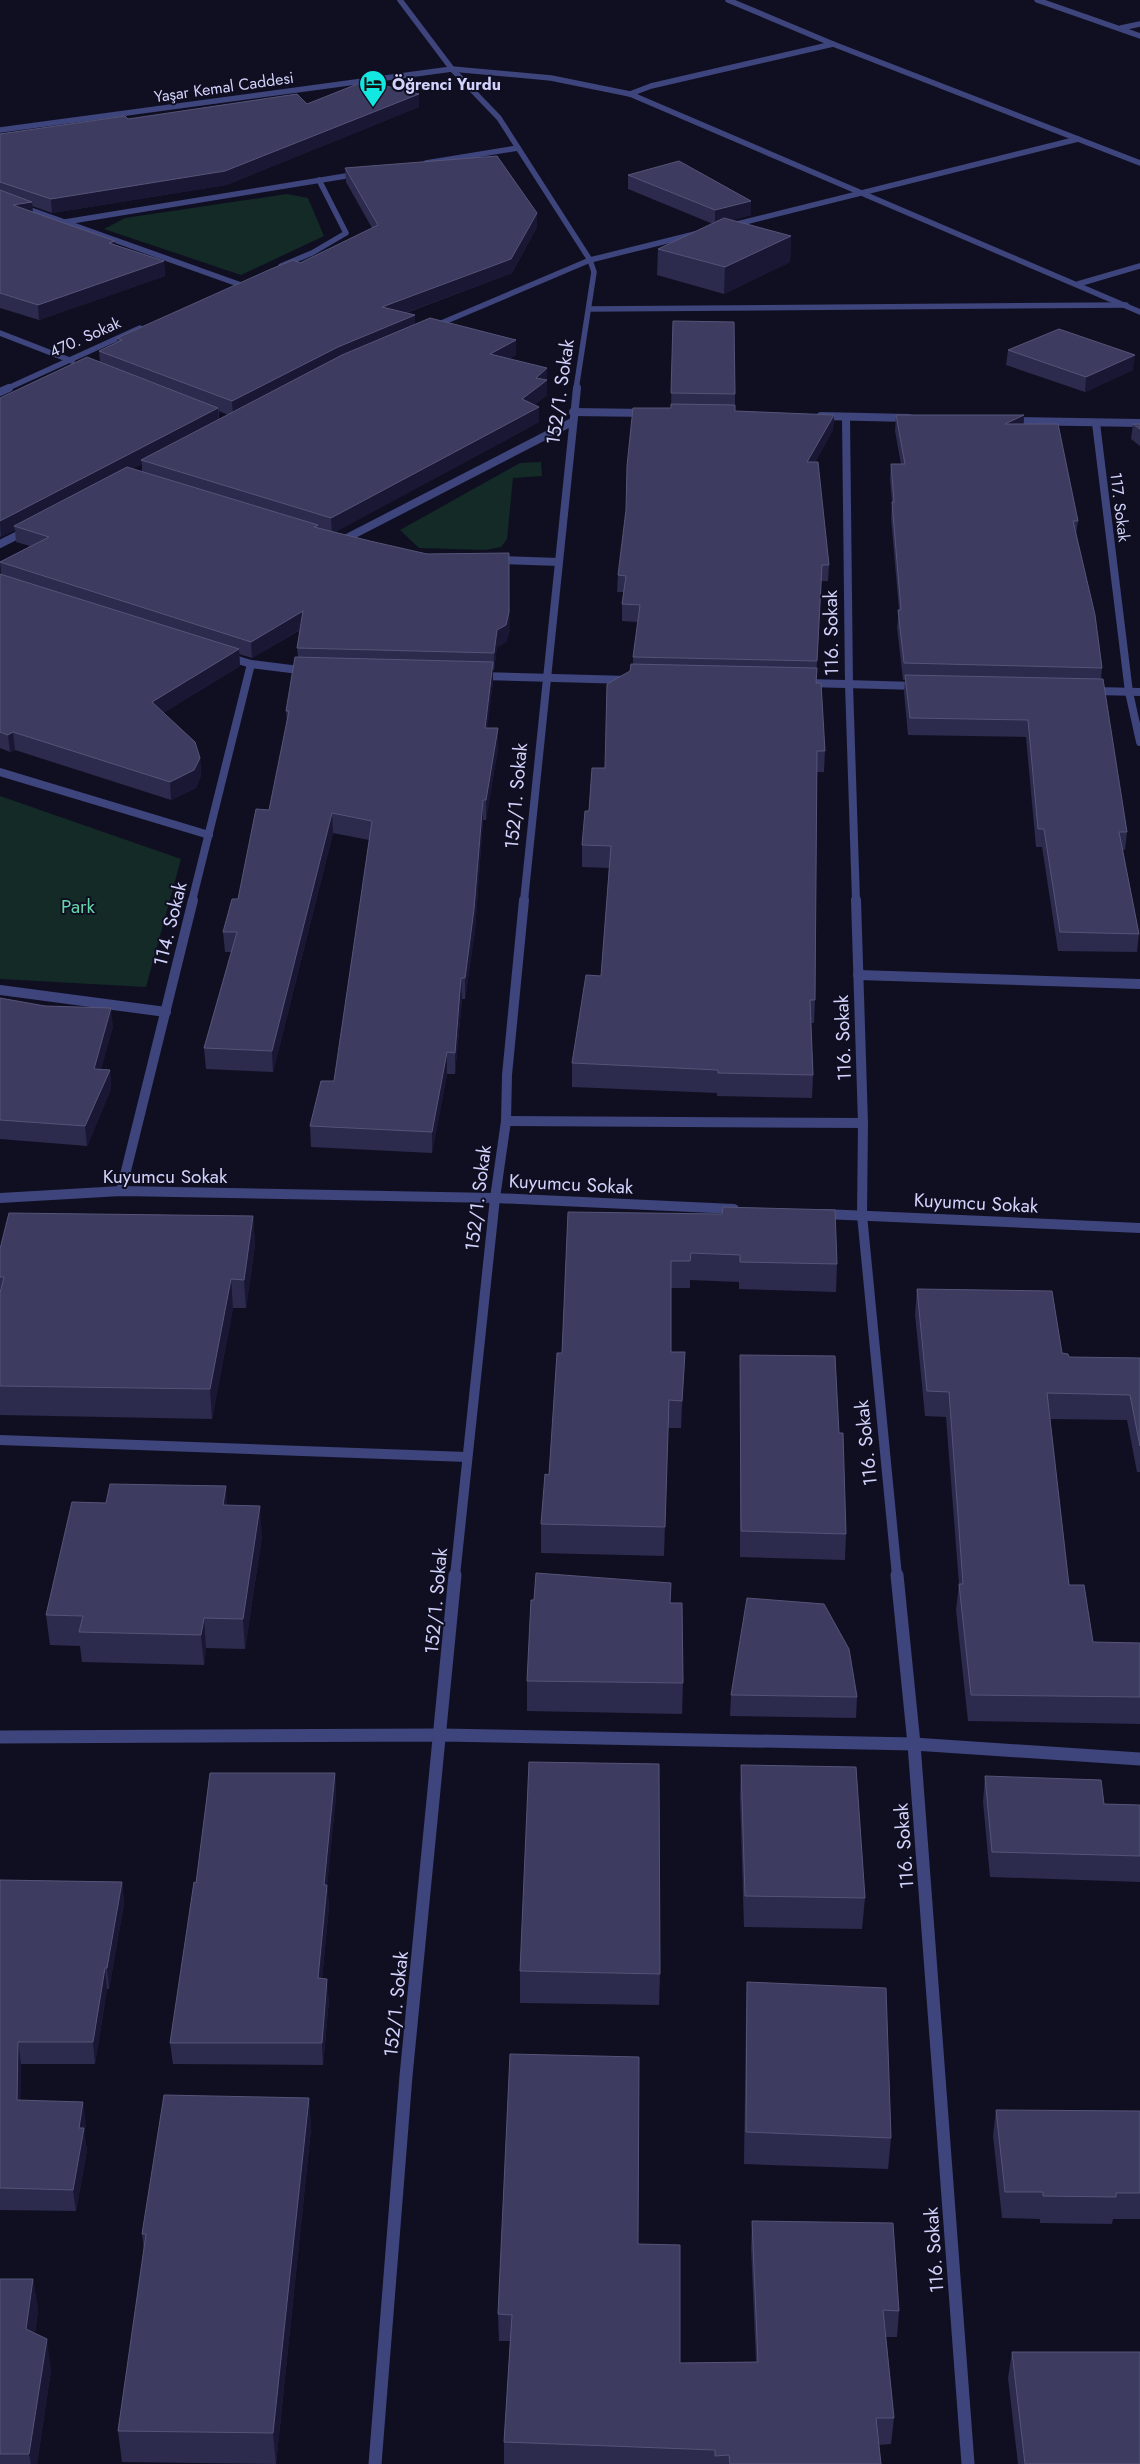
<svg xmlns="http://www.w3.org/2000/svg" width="1140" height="2464" viewBox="0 0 1140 2464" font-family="Jost,sans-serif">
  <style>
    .green { fill: #132a26 }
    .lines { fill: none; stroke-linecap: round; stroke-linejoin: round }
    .minor-far3 { stroke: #3e447c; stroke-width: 5.5 }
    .minor-far2 { stroke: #3e447c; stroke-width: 8 }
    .minor-far1 { stroke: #3e447c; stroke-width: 10 }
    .minor { stroke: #3e447c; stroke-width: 13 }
    .tertiary { stroke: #3e447c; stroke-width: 5.5 }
    .wall { fill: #2c2a4d; fill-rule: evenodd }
    .shaded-wall { fill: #191734 }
    .building { fill: #3d3c60; stroke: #555478 }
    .labels { text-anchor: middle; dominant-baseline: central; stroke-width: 4; stroke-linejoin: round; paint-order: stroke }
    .far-poi-label { font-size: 16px; font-weight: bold; fill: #d2d3fc; stroke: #100f21; text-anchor: start }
    .far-street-label { font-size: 16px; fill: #d2d3fc; stroke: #100f21 }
    .street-label { font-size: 19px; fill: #d2d3fc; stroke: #100f21 }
    .park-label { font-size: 19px; fill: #64d6aa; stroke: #100f21 }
  </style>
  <rect width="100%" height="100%" fill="#100f21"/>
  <!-- green -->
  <g class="green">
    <polygon points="287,194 308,198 324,236 241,275 104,229 125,218"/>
    <polygon points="541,462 542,476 513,478 507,539 501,547 485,550 419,548 400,530 520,463"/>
    <polygon points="0,796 181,859 146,987 0,979"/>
  </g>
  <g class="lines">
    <!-- minor-far3 -->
    <g class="minor-far3">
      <polyline points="400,0 452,69 499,118 590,260 594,272 576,389"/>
      <polyline points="728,0 833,44 1140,163"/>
      <polyline points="1037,0 1140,36"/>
      <polyline points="1121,28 1140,24"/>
      <polyline points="630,94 651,86 833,44"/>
      <polyline points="426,163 518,148"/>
      <polyline points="0,199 241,285"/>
      <polyline points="65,222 358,174"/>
      <polyline points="729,226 1078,139"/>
      <polyline points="281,266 312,253 346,233 319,180"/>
      <polyline points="1078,284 1140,266"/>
      <polyline points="590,309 1126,305"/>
      <polyline points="432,327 590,260 695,234"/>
      <polyline points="0,333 72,361"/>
      <polyline points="6,389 140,328"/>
    </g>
    <!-- minor-far2 -->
    <g class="minor-far2">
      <polyline points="0,392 9,388"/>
      <polyline points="573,412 647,413"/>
      <polyline points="821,416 909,418"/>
      <polyline points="846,417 849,684 856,901"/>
      <polyline points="1011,421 1140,423"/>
      <polyline points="1096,423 1129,692 1140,742"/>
      <polyline points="339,542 572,422"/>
      <polyline points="0,544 26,531"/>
      <polyline points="497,560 559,562"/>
      <polyline points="228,657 251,664 307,671"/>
      <polyline points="481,676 629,680"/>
      <polyline points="809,683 917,686"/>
      <polyline points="1094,691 1140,692"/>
      <polyline points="0,772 209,835"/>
      <polyline points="192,901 251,664"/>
      <polyline points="524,901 577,388"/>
    </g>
    <!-- minor-far1 -->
    <g class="minor-far1">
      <polyline points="856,900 863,1123 862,1215 897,1576"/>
      <polyline points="858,975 1140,984"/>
      <polyline points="0,990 166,1012"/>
      <polyline points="506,1121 863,1123"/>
      <polyline points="121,1191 193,900"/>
      <polyline points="0,1198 121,1191 495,1198 734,1209"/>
      <polyline points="824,1214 1140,1228"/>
      <polyline points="0,1440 467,1457"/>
      <polyline points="455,1576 495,1198 506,1121 507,1075 524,900"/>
    </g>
    <!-- minor -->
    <g class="minor">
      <polyline points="897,1575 914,1744 968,2464"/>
      <polyline points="0,1737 441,1735 914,1744 1140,1759"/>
      <polyline points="375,2464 406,2076 455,1575"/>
    </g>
    <!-- tertiary -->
    <polyline class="tertiary" points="0,130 452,69 551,78 630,94 1140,312"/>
  </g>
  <!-- wall -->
  <g class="wall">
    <polygon points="419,94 419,107 226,185 52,213 32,206 33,212 115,245 164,261 165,276 39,320 0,308 0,134 128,119"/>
    <path d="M345,168L537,213V227L512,273L406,313L415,325L516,340V355L509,359L547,368V395L534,405L539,407V422L335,532L510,629L506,642L497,647L494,670H493V681L487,728L498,748L486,820H483L475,930L465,999H462L455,1074H447L432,1153L311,1147L310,1126L334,1081L369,840L333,833L273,1072L206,1069L204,1048L231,952H225L223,932L238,899L269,810L287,721L286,711L298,657L297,648L300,630L252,658L239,654L240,666L163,713L200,758L201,775L196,788L171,800L15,750L10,752L0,748V574H1L0,562L30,546L16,542L15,530L0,537V398L100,362L99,351L117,342V338L300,263L372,228L346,182ZM219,411L228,415L219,419ZM142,464V472L132,469Z"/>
    <polygon points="628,175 751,215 731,220 791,236 790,262 724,294 657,275 658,249 713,224 628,189"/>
    <polygon points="673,321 735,394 735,411 834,415 833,430 815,462 829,565 828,581 821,581 816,683 825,751 824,772 817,772 815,1000 814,1023 811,1023 813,1075 812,1098 717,1096 717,1093 572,1087 572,1063 601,976 609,868 582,867 582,845 589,811 605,768 633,664 633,657 638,622 622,621 622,604 624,592 617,592 618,575 671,408"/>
    <polygon points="1008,350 1133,370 1085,392 1006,365"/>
    <polygon points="896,415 1024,415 1024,424 1078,521 1076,534 1102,668 1101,679 1127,832 1125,850 1123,850 1139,934 1137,952 1058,951 1042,847 1036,847 1026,737 908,735 904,692 905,680 903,680 897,627 899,610 891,518 892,504 890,479 891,464 901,464 895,431"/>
    <polygon points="1133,424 1140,424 1140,446 1131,439"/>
    <polygon points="0,998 113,1026 101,1069 110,1070 111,1089 87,1146 0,1139"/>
    <polygon points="568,1212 837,1264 836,1292 739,1289 739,1282 690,1280 690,1288 671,1288 671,1352 685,1352 681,1428 668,1428 664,1556 541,1553 541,1524 549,1475 562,1353"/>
    <polygon points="253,1216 255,1245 246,1308 233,1308 212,1419 0,1415 0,1249"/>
    <polygon points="917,1289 1069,1357 1140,1358 1140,1472 1137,1472 1127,1420 1050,1419 1069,1585 1093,1642 1140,1643 1140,1724 968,1721 956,1610 959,1584 946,1417 925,1416 915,1314"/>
    <polygon points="740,1355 839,1433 846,1534 845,1560 740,1557"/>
    <polygon points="227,1505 262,1536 245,1649 206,1648 204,1665 82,1662 80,1646 50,1645 46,1615"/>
    <polygon points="671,1583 670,1603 683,1683 682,1714 527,1711 527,1681"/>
    <polygon points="731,1695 857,1697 856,1718 730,1716"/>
    <polygon points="741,1765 865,1898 862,1929 744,1927 740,1796"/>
    <polygon points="335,1773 336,1795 327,1885 329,1906 322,1978 329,2000 323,2065 173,2064 170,2043 196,1883"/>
    <polygon points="985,1776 1104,1804 1140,1805 1140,1882 990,1877 983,1802"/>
    <polygon points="0,1880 122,1882 124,1904 109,1989 107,1989 95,2064 21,2064 20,2101 86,2124 84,2134 87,2150 76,2211 0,2210"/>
    <polygon points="520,1971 660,1974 659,2005 520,2003"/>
    <polygon points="747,1982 891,2138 888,2169 744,2164 746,2013"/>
    <polygon points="309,2098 311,2129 276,2464 122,2462 118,2431 144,2251 142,2234"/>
    <polygon points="996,2110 1140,2111 1140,2219 1113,2219 1112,2224 1040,2223 1040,2219 1002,2218 993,2136"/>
    <polygon points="752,2221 899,2311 897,2337 886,2337 894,2418 891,2444 879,2445 881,2464 504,2464 504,2442 510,2341 499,2341 498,2314 638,2244 680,2363 756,2362 751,2248"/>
    <polygon points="0,2279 33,2279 38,2310 35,2333 51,2370 37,2464 0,2464"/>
    <polygon points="1012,2352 1140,2464 1018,2464 1008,2378"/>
  </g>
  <!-- shaded-wall -->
  <g class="shaded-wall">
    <polygon points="419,94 419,107 226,185 52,213 51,199"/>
    <polygon points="751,201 751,215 715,224 715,210"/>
    <polygon points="32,202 33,216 13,205"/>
    <polygon points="537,213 537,227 512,273 383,321 382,307"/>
    <polygon points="791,236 790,262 724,294 725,267"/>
    <polygon points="115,241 116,255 109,243"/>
    <polygon points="164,261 165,276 39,320 38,305"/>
    <polygon points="415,315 415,329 233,416 232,401 338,347"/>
    <polygon points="516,340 516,355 490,369 490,354"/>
    <polygon points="1135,355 1133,370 1085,392 1086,377"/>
    <polygon points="547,368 547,395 522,415 522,399 536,378"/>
    <polygon points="539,407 539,422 332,534 331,518"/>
    <polygon points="218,408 219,423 141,460 142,464 20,527 14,526 15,530 1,537 0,521"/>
    <polygon points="834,415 833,430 806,478 807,462"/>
    <polygon points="1024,415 1023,431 1005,424"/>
    <polygon points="509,553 510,629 506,642 497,647 494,670 494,653 497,630"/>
    <polygon points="303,611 304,627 252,658 251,642"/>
    <polygon points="239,649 240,666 153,719 152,702"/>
    <polygon points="493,662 493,681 485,747 485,728"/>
    <polygon points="498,728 498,748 486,820 486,800"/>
    <polygon points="13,732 15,750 10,752 8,735"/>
    <polygon points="200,758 201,775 196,788 171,800 170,782"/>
    <polygon points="483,800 483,820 475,930 465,999 465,978"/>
    <polygon points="332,813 333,833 273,1072 272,1051"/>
    <polygon points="461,978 462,999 455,1074 455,1053"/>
    <polygon points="111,1008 113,1026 96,1088 94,1069"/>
    <polygon points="447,1052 447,1074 432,1153 432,1132"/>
    <polygon points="110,1070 111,1089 87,1146 85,1126"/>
    <polygon points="253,1216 255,1245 246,1308 244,1280"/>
    <polygon points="231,1279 233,1308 212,1419 210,1389"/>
    <polygon points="685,1352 684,1380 681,1428 682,1401"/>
    <polygon points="226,1486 228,1516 223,1505"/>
    <polygon points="260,1506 262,1536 245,1649 243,1619"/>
    <polygon points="204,1618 206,1648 204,1665 201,1635"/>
    <polygon points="335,1773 336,1795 325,1906 324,1885"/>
    <polygon points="122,1882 124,1904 109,1989 107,1968"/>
    <polygon points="327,1885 329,1906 320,2000 318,1978"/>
    <polygon points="105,1968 107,1989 95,2064 93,2042"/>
    <polygon points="327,1979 329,2000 323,2065 322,2043"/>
    <polygon points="18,2042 21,2064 20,2122 17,2100"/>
    <polygon points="309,2098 311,2129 276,2464 273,2433"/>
    <polygon points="83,2102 86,2124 84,2134 87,2150 76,2211 73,2190 79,2128"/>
    <polygon points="33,2279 38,2310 31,2361 26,2329"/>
    <polygon points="47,2339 51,2370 37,2464 31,2464 29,2454"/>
  </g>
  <!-- building -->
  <g class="building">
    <polygon points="365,81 419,94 225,171 51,199 0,182 0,134 125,116 128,119 297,94 307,104"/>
    <polygon points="497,156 537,213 511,259 382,307 415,315 338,347 232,401 99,351 122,340 117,338 271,269 293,260 300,263 378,225 345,168"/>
    <polygon points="679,161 751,201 715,210 628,175"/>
    <polygon points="0,190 32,202 13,205 115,241 109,243 164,261 38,305 0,293"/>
    <polygon points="724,218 791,236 725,267 658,249"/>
    <polygon points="430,318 516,340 490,354 547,368 536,378 547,380 522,399 539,407 331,518 141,460 342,355"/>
    <polygon points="673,321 734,322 735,394 671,393"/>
    <polygon points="1059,329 1135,355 1086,377 1008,350"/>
    <polygon points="87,357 218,408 0,521 0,398"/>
    <polygon points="671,404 735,405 735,411 834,415 807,462 818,462 829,565 822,565 817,661 633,657 640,605 622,604 626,576 618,575 626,510 627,466 633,408 671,408"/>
    <polygon points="896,415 1024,415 1005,424 1058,424 1078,521 1073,521 1095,615 1102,668 904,663 898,610 901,610 892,502 894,502 891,464 905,464"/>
    <polygon points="1133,424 1140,424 1140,429"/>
    <polygon points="127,467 318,525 314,527 370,541 427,554 509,553 509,612 506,625 497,630 494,653 297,648 303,611 251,642 0,562 49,537 14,526"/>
    <polygon points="0,574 239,649 152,702 195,742 200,758 194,770 170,782 13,732 8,735 0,732"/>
    <polygon points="295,657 493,662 485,728 498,728 486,800 483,800 474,909 465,978 461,978 455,1053 447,1052 432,1132 310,1126 321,1081 334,1081 372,821 332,813 272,1051 204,1048 237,932 223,932 232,899 238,899 256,809 269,810 289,711 286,711"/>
    <polygon points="631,664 817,668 816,683 821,683 825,751 817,751 815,1000 810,1000 813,1075 718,1073 718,1070 572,1063 586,975 601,976 611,846 582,845 585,811 589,811 592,768 605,768 607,684 630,671"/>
    <polygon points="905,675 1103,679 1127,832 1119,832 1139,934 1060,932 1044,829 1038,829 1028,720 910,718"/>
    <polygon points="0,998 45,1006 111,1008 94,1069 110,1070 85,1126 0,1120"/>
    <polygon points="723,1207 835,1210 837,1264 740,1262 740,1255 691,1253 690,1261 671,1261 671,1352 685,1352 682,1401 669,1400 665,1527 541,1524 545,1474 549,1475 557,1353 562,1353 568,1212 722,1214"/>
    <polygon points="9,1213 253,1216 244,1280 231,1279 210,1389 0,1386 0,1293 4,1277 0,1277 0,1249"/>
    <polygon points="917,1289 1052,1291 1062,1353 1068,1354 1069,1357 1140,1358 1140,1446 1130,1395 1047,1393 1069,1585 1084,1585 1093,1642 1140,1643 1140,1697 971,1695 959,1584 963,1584 949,1392 927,1391"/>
    <polygon points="740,1355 835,1356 839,1433 843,1433 846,1534 741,1531"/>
    <polygon points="110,1484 226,1486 223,1505 260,1506 243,1619 204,1618 201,1635 79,1632 83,1616 46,1615 72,1502 106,1503"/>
    <polygon points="536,1573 671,1583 670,1603 682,1603 683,1683 527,1681 531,1600 534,1600"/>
    <polygon points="747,1598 824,1604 849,1649 857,1697 731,1695"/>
    <polygon points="529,1762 659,1764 660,1974 520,1971"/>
    <polygon points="741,1765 856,1767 865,1898 745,1896"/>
    <polygon points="210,1773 335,1773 324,1885 327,1885 318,1978 327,1979 322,2043 170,2043 194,1882 196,1883"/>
    <polygon points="985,1776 1101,1780 1104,1804 1140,1805 1140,1856 992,1852"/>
    <polygon points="0,1880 122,1882 107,1968 105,1968 93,2042 18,2042 17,2100 83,2102 79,2128 84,2128 73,2190 0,2188"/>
    <polygon points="747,1982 886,1988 891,2138 746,2132"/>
    <polygon points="510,2054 639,2057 638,2244 680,2245 680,2363 758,2362 752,2221 893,2223 899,2311 883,2310 894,2418 876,2418 881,2464 730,2464 729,2455 715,2456 715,2450 504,2442 512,2315 498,2314"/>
    <polygon points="164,2095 309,2098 273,2433 118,2431 146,2234 142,2234"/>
    <polygon points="996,2110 1140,2111 1140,2193 1116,2193 1116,2197 1043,2196 1043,2192 1005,2192"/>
    <polygon points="0,2279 33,2279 26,2329 47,2339 29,2454 0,2454"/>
    <polygon points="1012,2352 1140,2352 1140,2464 1025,2464"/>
  </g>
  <!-- icons -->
  <defs>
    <symbol id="hotel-pin" viewBox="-11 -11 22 30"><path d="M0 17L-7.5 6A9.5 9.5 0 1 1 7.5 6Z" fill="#12e8e1" stroke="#100f21"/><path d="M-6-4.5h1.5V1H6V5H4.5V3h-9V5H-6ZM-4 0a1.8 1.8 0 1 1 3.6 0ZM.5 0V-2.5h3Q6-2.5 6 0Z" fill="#111"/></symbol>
  </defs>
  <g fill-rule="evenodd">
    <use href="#hotel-pin" x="357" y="68" width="32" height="43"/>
  </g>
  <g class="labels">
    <!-- far-poi labels -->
    <g class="far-poi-label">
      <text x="392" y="84">Öğrenci Yurdu</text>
    </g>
    <!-- far-street labels -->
    <g class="far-street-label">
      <text transform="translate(224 87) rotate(-8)">Yaşar Kemal Caddesi</text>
      <text transform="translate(85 337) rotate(-24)">470. Sokak</text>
      <text transform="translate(1120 507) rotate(83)">117. Sokak</text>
    </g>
    <!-- street labels -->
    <g class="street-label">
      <text transform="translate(560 392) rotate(-82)">152/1. Sokak</text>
      <text transform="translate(831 633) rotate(-91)">116. Sokak</text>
      <text transform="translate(516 796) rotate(-85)">152/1. Sokak</text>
      <text transform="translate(170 924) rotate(-76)">114. Sokak</text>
      <text transform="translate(843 1038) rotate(-92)">116. Sokak</text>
      <text x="165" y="1176">Kuyumcu Sokak</text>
      <text transform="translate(571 1184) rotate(3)">Kuyumcu Sokak</text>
      <text transform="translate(478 1198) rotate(-83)">152/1. Sokak</text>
      <text transform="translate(976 1203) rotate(3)">Kuyumcu Sokak</text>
      <text transform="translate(866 1443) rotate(-96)">116. Sokak</text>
      <text transform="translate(436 1601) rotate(-85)">152/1. Sokak</text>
      <text transform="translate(904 1846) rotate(-94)">116. Sokak</text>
      <text transform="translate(396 2004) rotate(-84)">152/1. Sokak</text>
      <text transform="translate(934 2250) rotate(-94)">116. Sokak</text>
    </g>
    <!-- park labels -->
    <g class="park-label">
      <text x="78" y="906">Park</text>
    </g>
  </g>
</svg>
